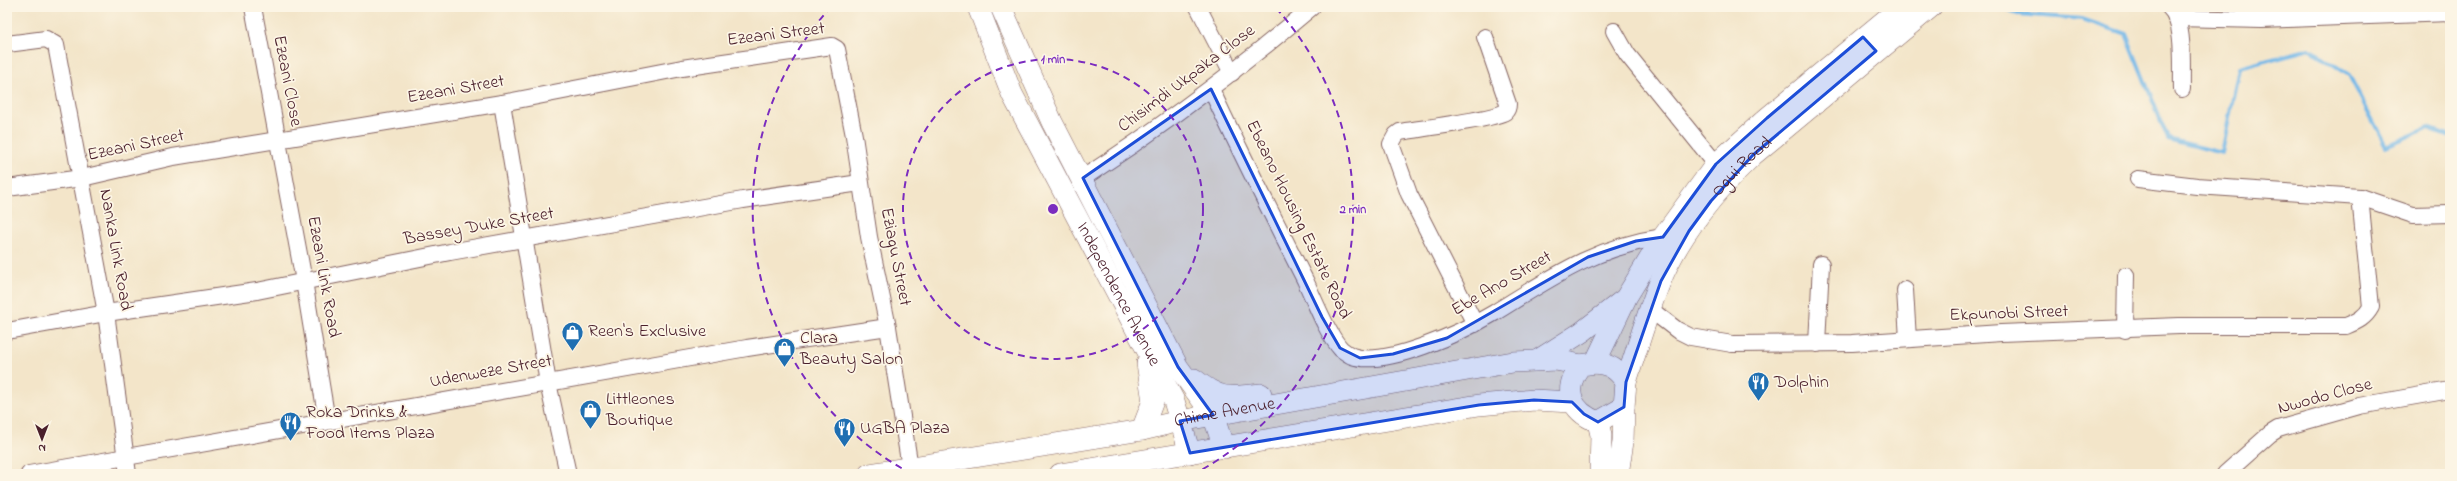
<svg xmlns="http://www.w3.org/2000/svg" width="2457" height="481" viewBox="0 0 2457 481" font-family="'Indie Flower',sans-serif">
  <style>
    .lines { fill: none; stroke-linecap: round; stroke-linejoin: round }
    .stream { stroke: #72b7e8; stroke-width: 4 }
    .minor-casing { stroke: #856462; stroke-width: 18 }
    .major-casing { stroke: #856462; stroke-width: 22 }
    .minor { stroke: #fff; stroke-width: 16 }
    .major { stroke: #fff; stroke-width: 21 }
    .marked { fill: #1d4ed8; fill-opacity: 0.2; stroke: #1d4ed8; stroke-width: 3; stroke-linejoin: round }
    .ring { fill: none; stroke: #7b2cbf; stroke-width: 2; stroke-dasharray: 7 5 }
    .labels { text-anchor: middle; dominant-baseline: central; stroke-width: 3.5; stroke-linejoin: round; paint-order: stroke }
    .street-label { font-size: 18px; fill: #4a1f2b; stroke: #fcf5e5 }
    .poi-label { font-size: 18px; fill: #4a1f2b; stroke: #fcf5e5; text-anchor: start }
    .centre { fill: #7b2cbf; stroke: #fcf5e5; stroke-width: 2 }
    .ring-label { font-size: 12px; text-anchor: middle; font-weight: bold; fill: #7b2cbf; stroke: #fcf5e5; stroke-width: 3.5; stroke-linejoin: round; paint-order: stroke }
  </style>
  <rect width="100%" height="100%" fill="#fcf5e5"/>
  <filter id="ink" filterUnits="userSpaceOnUse"><feTurbulence type="fractalNoise" baseFrequency=".025" numOctaves="2"/><feDisplacementMap in="SourceGraphic" scale="8" xChannelSelector="R" yChannelSelector="G"/><feConvolveMatrix kernelMatrix="1 2 1 2 8 2 1 2 1" color-interpolation-filters="sRGB"/></filter>
  <filter id="wash" filterUnits="userSpaceOnUse"><feTurbulence type="fractalNoise" baseFrequency=".012" numOctaves="4" result="noise"/><feDisplacementMap in="SourceGraphic" scale="16" xChannelSelector="R" yChannelSelector="G"/><feGaussianBlur stdDeviation="0.9" result="paint"/><feColorMatrix in="noise" values="0 0 0 0 0 0 0 0 0 0 0 0 0 0 0 0 0 1.4 0 .05"/><feComposite in="paint" operator="in"/></filter>
  <g filter="url(#wash)">
    <rect width="100%" height="100%" fill="#f3e5c9"/>
    <g class="lines">
      <!-- stream -->
      <polyline class="stream" points="2004,7 2017,14 2082,19 2126,34 2168,139 2222,153 2239,68 2310,49 2349,75 2386,146 2428,128 2450,136"/>
    </g>
  </g>
  <g filter="url(#ink)">
    <g class="lines">
      <defs>
        <g id="minor">
          <polyline points="253,7 304,281 327,421"/>
          <polyline points="1198,7 1232,73"/>
          <path d="M2169,7C2186,22 2181,68 2182,89"/>
          <polyline points="2176,18 2262,20 2450,13"/>
          <polyline points="1614,31 1627,54 1716,164"/>
          <polyline points="7,44 46,39 56,45 106,313 128,474"/>
          <path d="M1211,89C1241,154 1273,217 1305,280C1314,299 1327,334 1341,349C1344,351 1348,354 1352,356C1386,368 1464,331 1494,313C1551,278 1594,247 1663,237"/>
          <polyline points="502,103 548,383 568,474"/>
          <path d="M1083,178C1163,126 1239,69 1312,7"/>
          <polyline points="2138,179 2197,186 2360,197 2413,215 2450,214"/>
          <polyline points="7,188 82,178 173,157 502,103 682,68 832,46 837,49 854,136 869,237 888,327 911,474"/>
          <polyline points="1905,290 1908,339"/>
          <path d="M1651,310L1677,330L1691,337L1732,344L1852,343L2001,333L2179,326H2346C2358,321 2365,318 2371,307L2360,197"/>
          <path d="M1475,324L1409,194L1391,144L1396,135L1400,132C1418,129 1494,119 1505,112C1507,110 1508,107 1508,104L1485,37"/>
          <polyline points="2125,330 2126,275"/>
          <polyline points="7,331 106,313 257,291 450,252 743,200 860,183"/>
          <polyline points="1817,344 1821,264"/>
          <polyline points="29,474 747,348 888,327"/>
          <polyline points="2225,474 2270,434 2278,429 2359,406 2450,390"/>
        </g>
        <g id="major">
          <path id="s1" d="M978,7L1012,94L1174,401L1190,453"/>
          <polyline points="1001,7 1052,122 1178,367 1213,415 1224,448"/>
          <polyline points="1538,360 1582,332 1622,301"/>
          <polyline points="1595,363 1627,296 1663,237 1716,164 1767,118 1901,7"/>
          <path d="M1595,363C1610,364 1618,370 1626,382L1624,407L1598,422C1570,411 1562,389 1581,365Z"/>
          <path d="M1194,379C1220,400 1228,398 1261,394"/>
          <path id="s2" d="M1626,382C1637,349 1647,314 1660,282C1679,235 1717,189 1753,155L1931,7"/>
          <polyline points="1598,422 1601,435 1600,474"/>
          <polyline points="1142,430 1153,401 1147,363"/>
          <path id="s3" d="M869,474L1142,430L1180,421L1513,362L1556,360L1581,365"/>
          <polyline points="1060,474 1479,405 1534,400 1572,402"/>
          <polyline points="1618,474 1623,442 1624,407"/>
        </g>
      </defs>
      <!-- minor casing -->
      <use href="#minor" class="minor-casing"/>
      <!-- major casing -->
      <use href="#major" class="major-casing"/>
      <!-- minor -->
      <use href="#minor" class="minor"/>
      <!-- major -->
      <use href="#major" class="major"/>
    </g>
  </g>
  <!-- marked area -->
  <path class="marked" d="M1863,37L1876,51L1753,155L1711,201L1689,231L1661,281L1626,382L1624,407L1598,422L1584,414L1572,402L1534,400L1479,405L1190,453L1180,421L1213,415L1178,367L1083,178L1211,89L1322,317L1340,348L1360,358L1393,354L1447,338L1588,257L1636,241L1663,237L1716,164L1767,118Z"/>
  <!-- distance rings -->
  <g class="ring">
    <circle cx="1053" cy="209" r="150"/>
    <path d="M912 474A300 300 0 0 1 830 8M1276 8A300 300 0 0 1 1194 474"/>
  </g>
  <!-- icons -->
  <defs>
    <symbol id="shop-pin" viewBox="-11 -11 22 30"><path d="M0 17L-7.5 6A9.5 9.5 0 1 1 7.5 6Z" fill="#1f6fb2" stroke="#fcf5e5"/><path d="M-5-2.5h2.3a2.7 3.5 0 0 1 5.4 0H5L5.5 6h-11ZM-1.5-2.5h3a1.5 2.3 0 0 0-3 0Z" fill="#fff"/></symbol>
    <symbol id="restaurant-pin" viewBox="-11 -11 22 30"><path d="M0 17L-7.5 6A9.5 9.5 0 1 1 7.5 6Z" fill="#1f6fb2" stroke="#fcf5e5"/><path d="M-5-6h1v4h1v-4h1v4h1v-4h1v5L-1.5 .5V6h-2V.5L-5-1ZM5-6V6H3V1.5H1.5Q1.5-4 5-6Z" fill="#fff"/></symbol>
  </defs>
  <g fill-rule="evenodd">
    <use href="#shop-pin" x="560" y="320" width="25" height="34"/>
    <use href="#shop-pin" x="772" y="336" width="25" height="34"/>
    <use href="#restaurant-pin" x="1746" y="370" width="25" height="34"/>
    <use href="#shop-pin" x="578" y="398" width="25" height="34"/>
    <use href="#restaurant-pin" x="278" y="410" width="25" height="34"/>
    <use href="#restaurant-pin" x="832" y="416" width="25" height="34"/>
  </g>
  <g class="labels">
    <!-- street labels -->
    <g class="street-label">
      <text transform="translate(776 35) rotate(-7)">Ezeani Street</text>
      <text transform="translate(1187 79) rotate(-37)">Chisimdi Ukpaka Close</text>
      <text transform="translate(287 81) rotate(79)">Ezeani Close</text>
      <text transform="translate(456 90) rotate(-10)">Ezeani Street</text>
      <text transform="translate(136 146) rotate(-12)">Ezeani Street</text>
      <text stroke="none"><textPath href="#s2" startOffset="248">Ogui Road</textPath></text>
      <text transform="translate(1298 220) rotate(64)">Ebeano Housing Estate Road</text>
      <text transform="translate(479 227) rotate(-10)">Bassey Duke Street</text>
      <text transform="translate(115 250) rotate(80)">Nanka Link Road</text>
      <text transform="translate(895 257) rotate(79)">Eziagu Street</text>
      <text transform="translate(323 277) rotate(80)">Ezeani Link Road</text>
      <text transform="translate(1502 284) rotate(-30)">Ebe Ano Street</text>
      <text stroke="none"><textPath href="#s1" startOffset="320">Independence Avenue</textPath></text>
      <text transform="translate(2009 314) rotate(-2)">Ekpunobi Street</text>
      <text transform="translate(491 372) rotate(-10)">Udenweze Street</text>
      <text transform="translate(2325 397) rotate(-15)">Nwodo Close</text>
      <text stroke="none"><textPath href="#s3" startOffset="361">Chime Avenue</textPath></text>
    </g>
    <!-- poi labels -->
    <g class="poi-label">
      <text x="588" y="332">Reen's Exclusive</text>
      <text x="800" y="339">Clara<tspan x="800" dy="21">Beauty Salon</tspan></text>
      <text x="1774" y="383">Dolphin</text>
      <text x="606" y="400">Littleones<tspan x="606" dy="21">Boutique</tspan></text>
      <text x="306" y="413">Roka Drinks &amp;<tspan x="306" dy="21">Food Items Plaza</tspan></text>
      <text x="860" y="429">UGBA Plaza</text>
    </g>
  </g>
  <circle cx="1053" cy="209" r="6" class="centre"/>
  <g class="ring-label">
    <text x="1053" y="63">1 min</text>
    <text x="1353" y="213">2 min</text>
  </g>
  <!-- margin -->
  <rect width="2457" height="481" fill="none" stroke="#fcf5e5" stroke-width="24"/>
  <!-- north arrow -->
  <g transform="translate(42 439) rotate(180)" stroke="#fcf5e5" stroke-width="3" paint-order="stroke">
  <path d="M0-3L7 15L0 10L-7 15Z" fill="#4a1f2b"/>
  <text y="-6" font-size="11" font-weight="bold" text-anchor="middle" fill="#4a1f2b">N</text>
  </g>
</svg>
